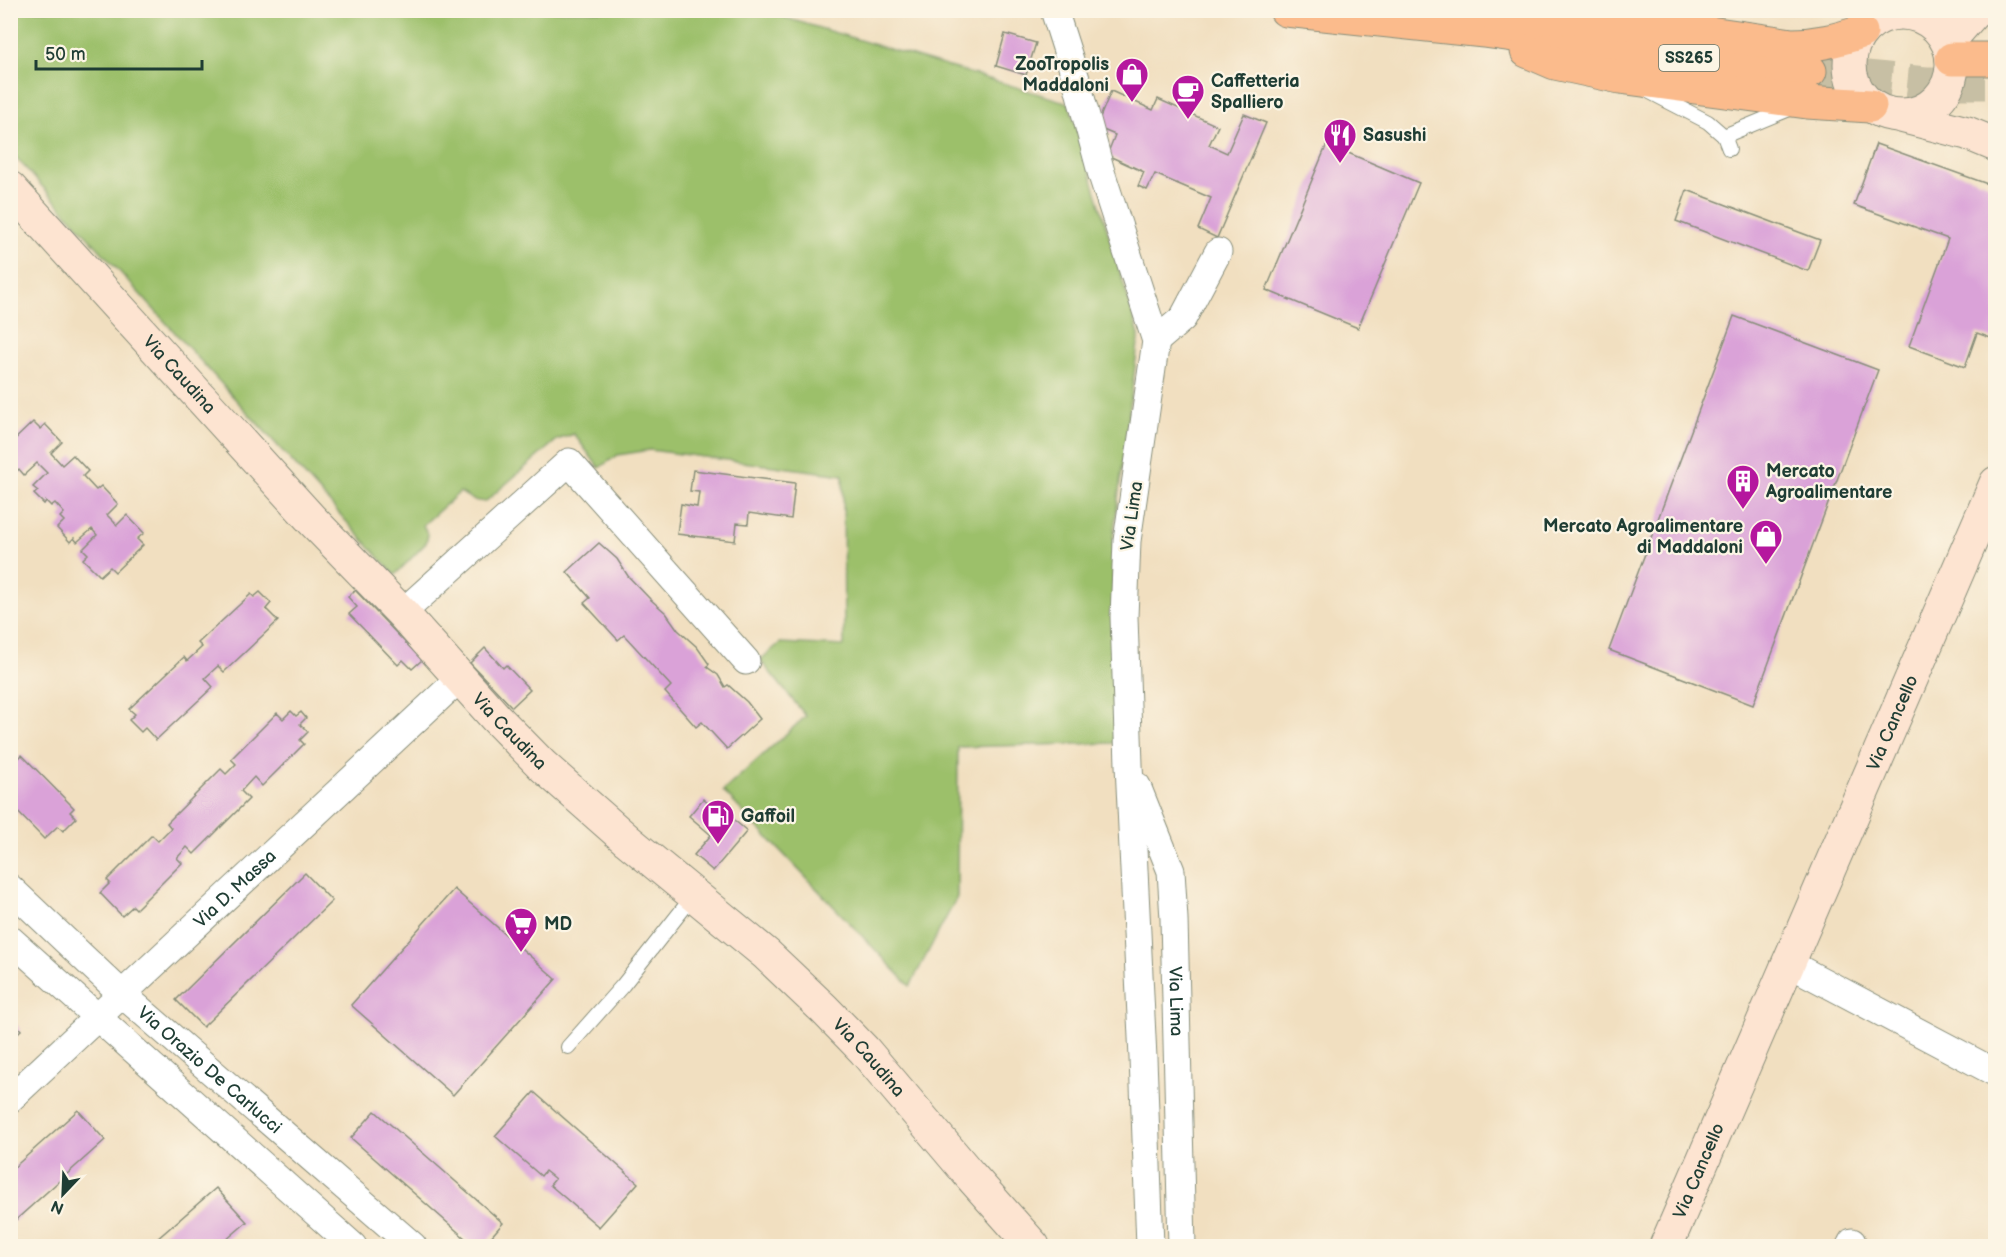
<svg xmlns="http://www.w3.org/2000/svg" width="2006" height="1257" viewBox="0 0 2006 1257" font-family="'Balsamiq Sans',sans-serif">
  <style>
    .green { fill: #9cc06b; stroke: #5e7e50; stroke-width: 1.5 }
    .building { fill: #daa2d8 }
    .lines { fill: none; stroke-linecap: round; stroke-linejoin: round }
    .primary-tunnel { stroke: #c7bfa4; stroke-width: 33; stroke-dasharray: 33 16; stroke-linecap: butt }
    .lane-casing { stroke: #888e7a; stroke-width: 16 }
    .street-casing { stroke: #888e7a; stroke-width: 29 }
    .secondary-casing { stroke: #888e7a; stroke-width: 35 }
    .primary-casing { stroke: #888e7a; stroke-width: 35 }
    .lane { stroke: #fff; stroke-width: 14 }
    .street { stroke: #fff; stroke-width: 27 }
    .secondary { stroke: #fde4d1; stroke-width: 33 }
    .primary { stroke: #fbbb8c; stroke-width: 33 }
    .labels { text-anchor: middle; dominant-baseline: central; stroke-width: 4.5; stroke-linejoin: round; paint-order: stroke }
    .shield { fill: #fcf5e5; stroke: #617469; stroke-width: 1.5 }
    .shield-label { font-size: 16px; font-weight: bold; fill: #1f3d34 }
    .poi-label { font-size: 18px; font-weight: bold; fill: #1f3d34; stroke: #fcf5e5; text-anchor: start }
    .street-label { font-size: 18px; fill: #1f3d34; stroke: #fcf5e5 }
  </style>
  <rect width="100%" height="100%" fill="#fcf5e5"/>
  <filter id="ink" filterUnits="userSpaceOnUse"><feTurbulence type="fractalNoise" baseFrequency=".0167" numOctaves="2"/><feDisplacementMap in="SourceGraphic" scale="12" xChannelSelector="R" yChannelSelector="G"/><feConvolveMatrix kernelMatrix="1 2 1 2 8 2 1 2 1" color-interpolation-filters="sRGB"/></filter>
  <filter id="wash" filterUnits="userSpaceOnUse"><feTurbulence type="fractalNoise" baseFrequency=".008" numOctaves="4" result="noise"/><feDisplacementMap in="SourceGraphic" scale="24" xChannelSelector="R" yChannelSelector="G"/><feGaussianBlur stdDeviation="1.35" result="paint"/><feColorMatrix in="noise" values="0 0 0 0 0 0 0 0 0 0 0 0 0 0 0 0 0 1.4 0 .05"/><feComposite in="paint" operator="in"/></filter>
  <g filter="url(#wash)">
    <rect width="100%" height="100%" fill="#f1dfc0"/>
    <!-- green -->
    <polygon class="green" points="11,10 763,11 1069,103 1139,335 1113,538 1114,743 958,747 957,897 910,986 723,791 806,716 760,660 780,643 844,646 843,475 650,450 618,455 599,468 574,434 557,440 485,502 473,500 460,492 423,525 428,535 426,543 395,575 11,152"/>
    <g id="blocks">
      <!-- building -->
      <g class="building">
        <polygon points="1005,34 1036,43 1026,75 996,66"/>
        <polygon points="1111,91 1153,110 1158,99 1218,126 1209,145 1227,153 1244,114 1266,123 1217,238 1198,229 1211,198 1155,174 1147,190 1138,186 1144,172 1107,155 1115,135 1096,127"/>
        <polygon points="1327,144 1419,183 1358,328 1266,290"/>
        <polygon points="1876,144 1996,187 1996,340 1977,333 1965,367 1909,346 1948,239 1854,205"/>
        <polygon points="1687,190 1820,240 1808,271 1676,221"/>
        <polygon points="1734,316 1878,370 1753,705 1609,650"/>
        <polygon points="33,422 40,429 45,424 62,442 51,453 62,465 73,455 88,471 83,476 96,490 101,486 118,504 107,515 117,525 127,515 144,533 137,539 143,545 115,572 110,567 100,576 83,559 88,554 83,549 97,535 92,529 77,542 74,538 70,542 57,528 64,521 60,517 64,513 55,503 51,506 46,501 44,504 34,494 38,491 33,487 47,473 37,463 24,475 19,469 15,473 10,468 10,444"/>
        <polygon points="693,470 795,483 791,519 749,513 748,524 737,523 735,541 677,534 681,504 697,507 699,492 690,491"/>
        <polygon points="599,543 617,559 628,576 650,599 666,613 678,630 697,647 709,664 707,667 718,675 725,687 728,685 747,702 760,719 727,749 702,722 696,727 665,692 671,686 624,635 618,640 584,603 590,598 567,572"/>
        <polygon points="355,590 422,660 412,669 403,660 398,665 349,614 357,607 348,597"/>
        <polygon points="260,592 271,603 266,609 278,621 224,672 218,666 205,678 213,687 156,740 145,728 141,732 129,720 135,714 129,709 184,657 187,661 202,647 198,643 251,594 254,597"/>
        <polygon points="485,648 503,668 506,665 530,690 512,707 470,663"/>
        <polygon points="291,711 296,716 301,712 306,718 300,724 308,732 300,740 304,744 262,786 254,777 241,791 249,799 194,854 187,847 177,858 182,863 136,909 133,906 122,916 100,893 110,883 107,880 152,835 158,841 171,828 167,823 221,769 226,774 236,764 231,759 277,713 283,719"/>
        <polygon points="10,751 18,759 22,755 74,808 70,812 76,818 63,831 58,826 44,839 10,804"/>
        <polygon points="703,799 724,817 727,814 747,831 713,871 694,855 711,835 689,816"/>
        <polygon points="305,873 332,901 203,1027 176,1000"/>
        <polygon points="454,889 556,979 453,1095 351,1005"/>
        <polygon points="10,1018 21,1030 10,1040"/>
        <polygon points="534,1092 638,1183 599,1227 550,1185 555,1179 545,1171 541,1176 495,1136"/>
        <polygon points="78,1110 105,1140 10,1225 10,1171"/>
        <polygon points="375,1111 503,1223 483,1246 474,1246 351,1138"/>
        <polygon points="216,1188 247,1222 219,1246 149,1246"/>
      </g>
    </g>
  </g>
  <g filter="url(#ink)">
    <use href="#blocks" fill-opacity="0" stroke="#888e7a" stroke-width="1.5"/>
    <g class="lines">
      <!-- primary-tunnel -->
      <polyline class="primary-tunnel" points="1810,71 1926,83 1985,83"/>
      <defs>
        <g id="lane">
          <polyline points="1667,18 1694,10"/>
          <polyline points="1648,91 1708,122 1724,136 1729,149"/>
          <polyline points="1724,136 1794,107"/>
          <polyline points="568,1047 623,985 694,895"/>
        </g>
        <g id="street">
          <polyline points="1054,10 1076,79 1101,172 1156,341 1127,541 1124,617 1129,765 1143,1058 1150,1246"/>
          <polyline points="1156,341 1183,318 1218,252"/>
          <polyline points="402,613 569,462 746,661"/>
          <path id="s1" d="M1137,786L1171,871L1174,919L1182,1246"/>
          <path id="s2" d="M10,888L122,994L413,1246"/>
          <polyline points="10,939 353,1246"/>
          <polyline points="1788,963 1996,1073"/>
          <path id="s3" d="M10,1099L459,679"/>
          <polyline points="1850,1246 1852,1242"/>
        </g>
        <g id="secondary">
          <circle cx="1901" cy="64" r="51"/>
          <polyline points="1948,42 1976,10"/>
          <polyline points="1901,116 1967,133 1996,145"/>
          <path id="s4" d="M10,188L312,520L402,613L496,718L543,766L627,840L766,954L824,1009L864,1050L969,1174L1033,1246"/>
          <path id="s5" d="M1666,1246L1996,483"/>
        </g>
        <g id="primary">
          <polyline points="1286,10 1484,31 1654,54 1810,71"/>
          <path d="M1501,27L1548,16L1661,26L1792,45C1817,45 1837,40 1861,32"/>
          <polyline points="1527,51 1555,63 1620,77 1807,102 1870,106"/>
          <polyline points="1952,59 1996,59"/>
        </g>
      </defs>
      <!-- lane casing -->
      <use href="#lane" class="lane-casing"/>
      <!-- street casing -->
      <use href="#street" class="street-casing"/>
      <!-- secondary casing -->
      <use href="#secondary" class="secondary-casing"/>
      <!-- primary casing -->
      <use href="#primary" class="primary-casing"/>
      <!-- lane -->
      <use href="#lane" class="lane"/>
      <!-- street -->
      <use href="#street" class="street"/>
      <!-- secondary -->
      <use href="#secondary" class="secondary"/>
      <!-- primary -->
      <use href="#primary" class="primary"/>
    </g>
  </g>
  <!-- icons -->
  <defs>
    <symbol id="shop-pin" viewBox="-11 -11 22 30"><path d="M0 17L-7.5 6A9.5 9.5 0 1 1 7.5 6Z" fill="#b5179e" stroke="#fcf5e5"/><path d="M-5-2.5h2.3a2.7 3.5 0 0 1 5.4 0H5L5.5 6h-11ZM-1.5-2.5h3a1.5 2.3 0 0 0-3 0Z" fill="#fff"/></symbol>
    <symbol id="cafe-pin" viewBox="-11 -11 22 30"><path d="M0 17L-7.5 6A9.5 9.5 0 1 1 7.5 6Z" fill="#b5179e" stroke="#fcf5e5"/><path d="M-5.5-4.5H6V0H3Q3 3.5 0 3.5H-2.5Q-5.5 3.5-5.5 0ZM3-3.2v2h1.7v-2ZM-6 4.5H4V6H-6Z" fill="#fff"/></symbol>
    <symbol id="restaurant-pin" viewBox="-11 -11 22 30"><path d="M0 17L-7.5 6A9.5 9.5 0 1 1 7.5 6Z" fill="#b5179e" stroke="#fcf5e5"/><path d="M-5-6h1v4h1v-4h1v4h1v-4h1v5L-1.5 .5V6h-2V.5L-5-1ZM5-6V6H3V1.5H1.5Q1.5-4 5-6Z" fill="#fff"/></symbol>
    <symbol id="building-pin" viewBox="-11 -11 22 30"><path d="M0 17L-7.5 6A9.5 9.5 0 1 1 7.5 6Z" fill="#b5179e" stroke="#fcf5e5"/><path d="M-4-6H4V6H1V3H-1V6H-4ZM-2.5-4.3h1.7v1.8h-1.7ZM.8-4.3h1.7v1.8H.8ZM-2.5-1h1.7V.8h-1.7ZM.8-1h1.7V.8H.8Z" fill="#fff"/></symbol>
    <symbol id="fuel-pin" viewBox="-11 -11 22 30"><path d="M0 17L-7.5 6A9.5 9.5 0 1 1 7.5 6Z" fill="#b5179e" stroke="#fcf5e5"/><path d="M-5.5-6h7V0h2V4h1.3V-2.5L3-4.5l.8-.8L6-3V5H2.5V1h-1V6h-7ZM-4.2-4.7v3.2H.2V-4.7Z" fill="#fff"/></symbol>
    <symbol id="supermarket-pin" viewBox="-11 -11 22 30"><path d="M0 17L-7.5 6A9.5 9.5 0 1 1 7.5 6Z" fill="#b5179e" stroke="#fcf5e5"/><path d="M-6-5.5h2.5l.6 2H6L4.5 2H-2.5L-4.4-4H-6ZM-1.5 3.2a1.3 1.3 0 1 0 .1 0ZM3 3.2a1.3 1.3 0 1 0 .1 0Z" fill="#fff"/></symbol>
  </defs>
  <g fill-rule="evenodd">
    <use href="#shop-pin" x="1113" y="55" width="38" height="52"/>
    <use href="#cafe-pin" x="1169" y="72" width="38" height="52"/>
    <use href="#restaurant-pin" x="1321" y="116" width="38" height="52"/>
    <use href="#building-pin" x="1724" y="462" width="38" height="52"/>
    <use href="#shop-pin" x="1747" y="517" width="38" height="52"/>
    <use href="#fuel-pin" x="699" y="797" width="38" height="52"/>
    <use href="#supermarket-pin" x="502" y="905" width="38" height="52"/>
  </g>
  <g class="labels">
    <!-- shield labels -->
    <rect class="shield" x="1659" y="45" width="60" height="26" rx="4.5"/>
    <g class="shield-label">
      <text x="1689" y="58">SS265</text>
    </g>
    <!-- poi labels -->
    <g class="poi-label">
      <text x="1109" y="64" text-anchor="end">ZooTropolis<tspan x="1109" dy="21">Maddaloni</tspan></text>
      <text x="1211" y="81">Caffetteria<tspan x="1211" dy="21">Spalliero</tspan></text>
      <text x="1363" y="135">Sasushi</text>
      <text x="1766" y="471">Mercato<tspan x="1766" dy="21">Agroalimentare</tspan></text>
      <text x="1743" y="526" text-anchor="end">Mercato Agroalimentare<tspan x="1743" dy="21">di Maddaloni</tspan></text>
      <text x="741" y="816">Gaffoil</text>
      <text x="544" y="924">MD</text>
    </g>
    <!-- street labels -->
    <g class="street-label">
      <text stroke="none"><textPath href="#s4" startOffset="252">Via Caudina</textPath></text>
      <text transform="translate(1132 516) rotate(-82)">Via Lima</text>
      <text stroke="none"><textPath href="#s5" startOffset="570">Via Cancello</textPath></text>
      <text stroke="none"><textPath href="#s4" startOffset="738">Via Caudina</textPath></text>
      <text stroke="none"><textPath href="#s3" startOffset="308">Via D. Massa</textPath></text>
      <text stroke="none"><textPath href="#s1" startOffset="222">Via Lima</textPath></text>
      <text stroke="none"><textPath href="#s4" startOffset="1224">Via Caudina</textPath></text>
      <text stroke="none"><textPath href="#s2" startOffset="270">Via Orazio De Carlucci</textPath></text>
      <text stroke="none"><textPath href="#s5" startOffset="82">Via Cancello</textPath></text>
    </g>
  </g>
  <!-- margin -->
  <rect width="2006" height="1257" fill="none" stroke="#fcf5e5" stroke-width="36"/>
  <!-- north arrow -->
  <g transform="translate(63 1194) rotate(203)" stroke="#fcf5e5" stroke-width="4.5" paint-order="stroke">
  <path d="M0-4.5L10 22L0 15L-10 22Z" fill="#1f3d34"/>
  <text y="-9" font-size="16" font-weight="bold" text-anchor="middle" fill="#1f3d34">N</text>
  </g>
  <!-- scale -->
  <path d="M36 60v9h166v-9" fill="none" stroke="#1f3d34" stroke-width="3"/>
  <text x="45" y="60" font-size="18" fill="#1f3d34" stroke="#fcf5e5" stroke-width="4.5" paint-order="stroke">50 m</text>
</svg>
